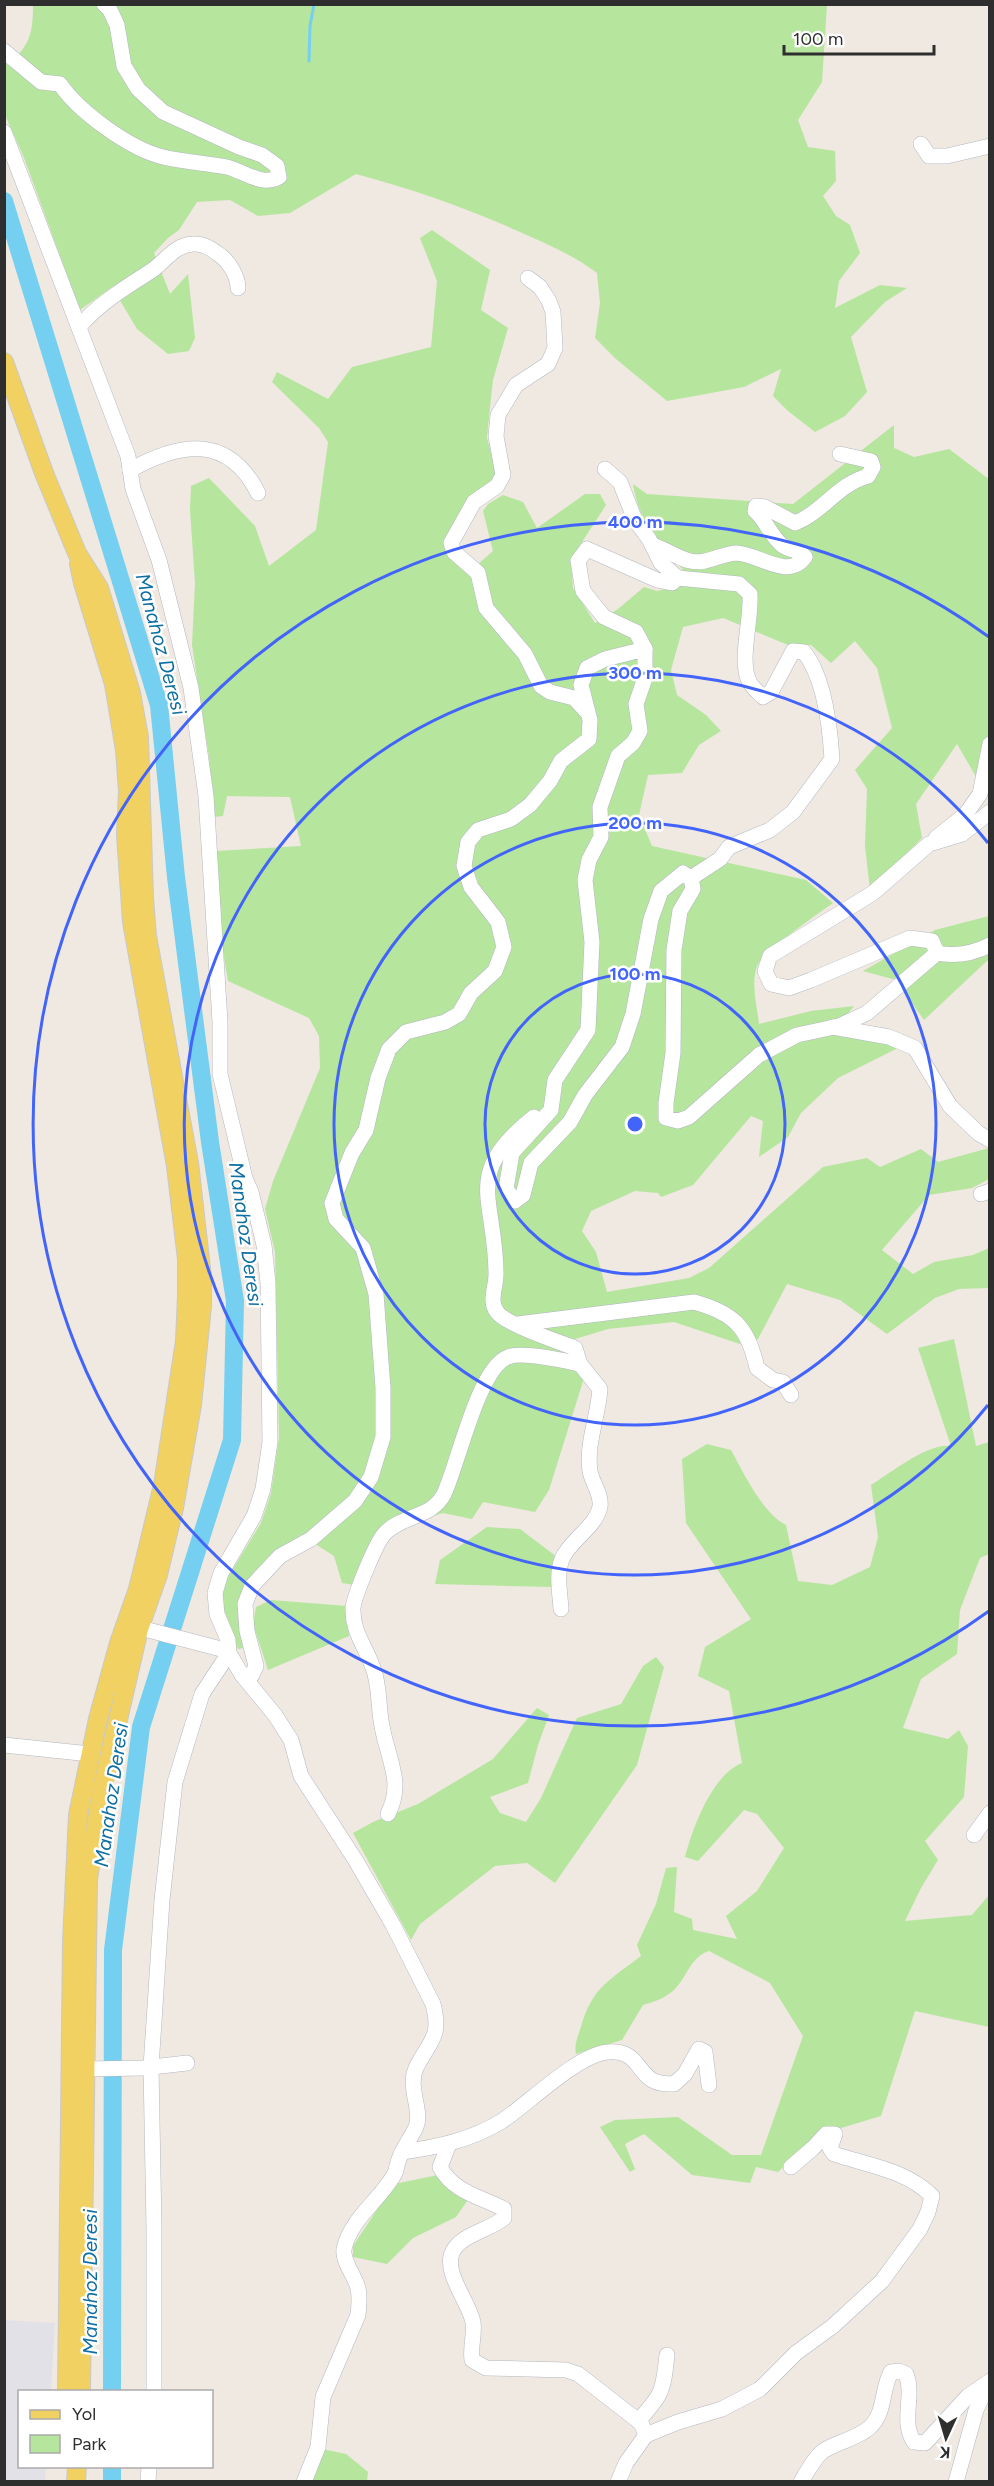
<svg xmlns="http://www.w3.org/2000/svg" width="994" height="2486" viewBox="0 0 994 2486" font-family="Figtree,sans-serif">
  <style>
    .industrial { fill: #e3e1e8 }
    .green { fill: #b6e59e }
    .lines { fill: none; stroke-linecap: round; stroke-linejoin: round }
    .stream { stroke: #75cff0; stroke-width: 3 }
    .river { stroke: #75cff0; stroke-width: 18 }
    .minor-casing { stroke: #b4b7c1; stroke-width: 16 }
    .major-casing { stroke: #c9c9c9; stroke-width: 20 }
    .minor { stroke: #fff; stroke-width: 15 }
    .major { stroke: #f2d163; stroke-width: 18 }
    .ring { fill: none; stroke: #4264fb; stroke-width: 3 }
    .labels { text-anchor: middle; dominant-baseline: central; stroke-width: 5; stroke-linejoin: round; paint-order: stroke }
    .water-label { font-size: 20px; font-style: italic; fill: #0d6fa3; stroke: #fff }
    .centre { fill: #4264fb; stroke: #fff; stroke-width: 3 }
    .ring-label { font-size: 18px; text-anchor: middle; font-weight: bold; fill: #4264fb; stroke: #fff; stroke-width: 5; stroke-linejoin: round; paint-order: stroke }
  </style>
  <rect width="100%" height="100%" fill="#efe9e1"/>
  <!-- industrial -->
  <polygon class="industrial" points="4,2320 55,2323 51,2391 20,2392 20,2466 46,2467 45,2481 5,2481"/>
  <!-- green -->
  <g class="green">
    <path d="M33,5H827L822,82L798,120L808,147L835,151L836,181L823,196L836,216L850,225L860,253L839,281L835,308L880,285L907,288L885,302L851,337L867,392L845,416L815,432L788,411L773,396L781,369L744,387L667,401L616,359L595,338L600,303L597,273C573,255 547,244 520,232C467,208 412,189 356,174L290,213L258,216L230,200L197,202L179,230L168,238L154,253L170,294L188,274L195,338L189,351L168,354L137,329L112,287L80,310L24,158L5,115L4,60L9,64C30,45 33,33 33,5Z"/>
    <path d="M432,230L490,270L481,310L508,328L493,380L490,407L487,438L496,470L494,483L448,541L477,565L493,551L483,511L488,504L503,495L523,502L537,528L585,494H600L606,505L571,559L573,588L595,623L618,609L644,587L657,591L681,585L685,572C660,543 639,524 633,484L647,494L793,504L894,425V448L914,457L949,449L990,480L989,799L957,744L916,804L922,838L870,890L865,846L867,789L855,770L892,728L877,668L855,641L831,663L811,645H788L723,618L683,627L671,670L677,695L706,715L721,731L699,745L682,773L648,775L639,815L652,846L806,880L833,903C819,913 764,951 758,964C750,981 757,1006 759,1024L811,1011L854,1006L833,1032L875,1039L900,1047L838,1078L801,1113L788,1137L759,1157L763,1121L751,1116L693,1185L661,1197L658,1193L635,1191L591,1211L582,1231L596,1252L607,1292L689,1278L709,1268L823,1167L867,1158L880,1167L921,1149L938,1162L989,1148V1179L972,1188L929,1195L882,1250L913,1274L934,1262L973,1255L989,1248V1288L959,1289L935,1298L887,1334L840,1300L787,1284L758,1339L740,1344L674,1322L608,1329L572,1340L584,1378L549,1490L535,1512L483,1502L472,1519L443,1513L384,1530L355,1585L342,1583L334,1556L301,1535L253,1577L242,1639L243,1648L238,1649L222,1614L223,1585L261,1523L271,1493L279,1437L275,1252L265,1209L273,1181L320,1068L319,1036L309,1018L228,981L222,945L216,851L301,846L290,797L227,796L223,816L214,817L209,757L192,645L195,583L190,510L191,486L209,478L255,526L269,566L316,530L328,442L319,428L272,382L277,372L328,399L352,367L431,347L437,281L420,238Z"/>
    <polygon points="989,916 989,959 924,1020 896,980 863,971 935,930"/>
    <path d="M954,1339L976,1446L989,1442V1554L980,1558L960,1610L957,1654L921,1679L903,1728L948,1739L959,1730L968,1746L964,1797L925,1841L938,1860L921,1888L905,1921L972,1915L989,1895V2027L915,2011L881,2116L841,2128H826L778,2172L756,2167L750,2183L692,2175L644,2134L625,2144L635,2169L630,2172L600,2127L615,2120L678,2117L732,2155H761L803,2036L770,1983L709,1951C690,1957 688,1976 674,1990C665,1998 654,2002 643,2005L622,2040L576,2054C574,2044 578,2036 581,2027C592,1987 610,1980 641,1956L637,1945L656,1904L666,1868L677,1867L674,1912L692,1919L693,1930L737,1939L726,1916L757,1891L784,1848L757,1814L744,1810L698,1861L685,1857C693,1827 712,1775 742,1763L729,1691L698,1676L705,1647L751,1619L686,1523L682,1459L707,1444L731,1450C743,1472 763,1514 786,1525L798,1581L832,1585L870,1567L878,1537L871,1485C890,1473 929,1442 951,1446L918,1348Z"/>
    <polygon points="487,1527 520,1529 557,1557 551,1587 435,1584 440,1560"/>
    <polygon points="271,1600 347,1606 349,1636 268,1670 253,1624 256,1607"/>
    <polygon points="656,1657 664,1667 637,1765 555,1883 527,1863 495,1866 420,1924 411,1940 353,1833 373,1822 418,1804 493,1759 537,1708 549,1715 538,1745 528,1783 490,1797 500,1813 526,1822 541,1798 577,1718 621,1704 643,1666"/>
    <polygon points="438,2175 467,2201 456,2217 413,2238 387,2264 353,2257 353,2246 394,2184"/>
    <polygon points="322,2449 346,2454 368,2472 367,2481 310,2482"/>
  </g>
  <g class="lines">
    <!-- stream -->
    <polyline class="stream" points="309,61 310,26 314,4"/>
    <!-- river -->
    <g class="river">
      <polyline points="4,201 159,705 176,877 210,1142 235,1301 232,1440 141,1727 113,1950 112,2392"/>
      <polyline points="112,2482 112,2466"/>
    </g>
    <defs>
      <g id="minor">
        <path d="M4,51L41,82L60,84C79,112 130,149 163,157C184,162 206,163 227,167C243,171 263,187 279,177L277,166L262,155L239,147L163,112L138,89L124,66L117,25L110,10L104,4"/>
        <polyline points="4,132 128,456 133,489 159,560 191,688 206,796 220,1022 220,1074 245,1178 251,1192 264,1245 268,1283 270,1442 263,1489 254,1516 221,1573 215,1593 217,1614 228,1640 229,1653 202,1694 175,1782 162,1900 151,2067 154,2228 154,2392"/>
        <polyline points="921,144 929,156 947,156 990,146"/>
        <polyline points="528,278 540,287 549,301 553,312 555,348 548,364 516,385 498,415 496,436 503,475 497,486 474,502 451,543 454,552 478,573 486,608 525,654 541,686 550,692 574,698 586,711"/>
        <path d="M79,327C99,303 125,288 151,271C166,261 174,245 193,244C204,243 213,250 221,256C230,263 238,277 238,288"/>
        <polyline points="605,469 620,482 635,520 649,539 661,563 678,578 672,583 657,580 587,549 578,561 583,591 604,617 636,632 645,649"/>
        <path d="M130,470C180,442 228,434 258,493"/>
        <path d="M652,545C665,549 678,558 690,561C706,565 720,554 736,553C757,553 788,581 805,557C798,549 791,551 783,546C771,537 766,520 755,511L756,506L765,507L795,523C823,512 838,484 868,476L873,467L871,461L840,454"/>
        <path d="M678,578L739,584L750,594C752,619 738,663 750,683C753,688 759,693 763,697L771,692L793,651L804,652C824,677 830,727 832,759L793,812L770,830L729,847L720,859L691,878"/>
        <polyline points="936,838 965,815 980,794 990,744"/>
        <path d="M937,953C956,957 972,954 990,945"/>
        <polyline points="833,1027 889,1037 915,1048 950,1106 978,1133 990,1140"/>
        <path d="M534,1117C462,1174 495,1196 496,1272C497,1285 488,1301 497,1312C505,1324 559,1342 575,1348L580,1364L600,1389C598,1417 586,1444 590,1471C592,1483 602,1494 600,1507C595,1528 570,1540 562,1559C556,1574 560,1593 561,1609"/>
        <polyline points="981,1194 990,1191"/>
        <path d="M518,1324L694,1302C734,1313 748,1327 757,1368L773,1380L783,1382L791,1395"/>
        <polyline points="129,1625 221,1649 229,1653 242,1675 252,1675 256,1666 247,1631 245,1604 252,1586 280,1556 311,1539 355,1501 371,1477 383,1437 383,1388 376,1294 363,1248 336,1219 332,1203 352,1153 366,1130 378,1078 389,1049 406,1032 445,1022 459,1014 471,993 495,971 504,947 498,922 471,887 464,866 468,842 478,830 511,819 530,805 550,781 561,761 589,739 590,720 581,685 587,668 605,659 645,649 645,678 636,704 640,731 633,743 618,756 600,807 601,837 589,860 585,880 592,942 588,1030 555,1080 551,1110 512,1153 506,1189 515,1201 523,1195 531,1163 570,1122 585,1095 622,1047 633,1014 651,919 661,891 683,873 691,878 693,889 680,911 674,950 673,1053 666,1103 666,1118 678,1121 689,1117 759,1055 797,1035 839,1026 867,1013 937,953 932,941 910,938 811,980 789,988 771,984 765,971 770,956 873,893 929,844 962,834 990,812"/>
        <path d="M242,1675L275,1715L291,1740L301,1776L356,1861L393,1925L433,2004C442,2038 429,2041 416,2068C407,2088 423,2111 416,2127C411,2138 403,2148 399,2159C397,2163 397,2169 395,2173C383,2197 350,2219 344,2249C342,2261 355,2276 358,2288C360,2297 359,2306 358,2315L323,2397L318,2447L304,2482"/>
        <polyline points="4,1745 90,1754"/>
        <path d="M388,1814C393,1803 395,1796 395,1784C394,1765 385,1745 382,1726C378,1707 380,1685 373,1668C366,1647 352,1632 353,1608C354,1597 376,1542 385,1533C402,1515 432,1518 444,1494C458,1465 478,1368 508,1357C522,1351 565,1361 580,1364"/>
        <polyline points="974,1835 990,1813"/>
        <polyline points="85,2069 143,2068 187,2063"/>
        <path d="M449,2144L440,2167C453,2192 481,2197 504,2209V2218C490,2230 462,2234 453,2251C442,2271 469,2302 473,2322C475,2334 470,2347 472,2360L486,2368L566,2370L578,2374L641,2423L646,2435L626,2463L618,2482"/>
        <path d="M402,2152C438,2147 471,2140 502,2121C528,2104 578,2054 608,2052C637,2050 636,2070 652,2080C659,2084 666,2084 674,2084L685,2074L699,2049L705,2052L709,2085"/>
        <path d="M638,2421C663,2394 663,2391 667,2355"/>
        <path d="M646,2435L678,2422L722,2409L760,2389L796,2353L833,2326L882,2281L920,2229L928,2212L932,2196C906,2170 867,2165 834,2154L830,2148L835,2134H826L813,2148L791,2167"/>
        <polyline points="148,2482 149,2466"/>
        <path d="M801,2482C807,2472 814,2458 823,2451C837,2442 856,2439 869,2428C886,2413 881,2390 891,2372L899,2371L906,2374C915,2396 900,2421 914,2442L925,2443L968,2396L990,2381"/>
        <polyline points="956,2482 976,2410 989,2382"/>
      </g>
      <g id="major">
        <polyline points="4,362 44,473 77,553 99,588 131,693 139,737 144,898 147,936 189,1163 202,1277 202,1306 192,1405 174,1508 158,1575 139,1629 101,1793 88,1880 81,2392"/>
        <polyline points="67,2392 72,1941 78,1815 98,1719 119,1643 138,1589 163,1485 185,1341 187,1296 187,1259 176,1166 132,922 126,835 128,791 125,750 114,684 83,583 79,564"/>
        <polyline points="76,2482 77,2466"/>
      </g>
    </defs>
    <!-- minor casing -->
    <use href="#minor" class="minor-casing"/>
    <!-- major casing -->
    <use href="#major" class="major-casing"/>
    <!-- minor -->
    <use href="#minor" class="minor"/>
    <!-- major -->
    <use href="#major" class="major"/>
  </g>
  <!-- distance rings -->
  <g class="ring">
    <circle cx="635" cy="1124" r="150"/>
    <circle cx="635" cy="1124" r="301"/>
    <path d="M988 1405A451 451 0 1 1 988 843"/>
    <path d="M989 1611A602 602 0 1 1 989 637"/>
  </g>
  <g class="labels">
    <!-- water labels -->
    <g class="water-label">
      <text transform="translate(161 644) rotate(75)">Manahoz Deresi</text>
      <text transform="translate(246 1234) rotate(82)">Manahoz Deresi</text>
      <text transform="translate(111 1795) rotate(-82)">Manahoz Deresi</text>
      <text transform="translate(90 2282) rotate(-90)">Manahoz Deresi</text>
    </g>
  </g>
  <circle cx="635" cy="1124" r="9" class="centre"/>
  <g class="ring-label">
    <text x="635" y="528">400 m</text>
    <text x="635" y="679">300 m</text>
    <text x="635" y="829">200 m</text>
    <text x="635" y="980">100 m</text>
  </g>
  <!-- border -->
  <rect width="994" height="2486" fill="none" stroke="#2e2e2e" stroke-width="12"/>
  <!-- legend -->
  <rect x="18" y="2390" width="195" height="78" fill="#ffffff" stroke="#ababab" stroke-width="1.5"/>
  <rect x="30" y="2410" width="30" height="9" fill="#f2d163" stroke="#ababab" stroke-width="1.5"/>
  <text x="72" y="2420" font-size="18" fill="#2e2e2e">Yol</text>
  <rect x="30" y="2435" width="30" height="18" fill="#b6e59e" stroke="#ababab" stroke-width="1.5"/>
  <text x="72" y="2450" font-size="18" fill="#2e2e2e">Park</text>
  <!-- north arrow -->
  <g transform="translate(946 2438) rotate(184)" stroke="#ffffff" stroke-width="4.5" paint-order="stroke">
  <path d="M0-4.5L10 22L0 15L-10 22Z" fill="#2e2e2e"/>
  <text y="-9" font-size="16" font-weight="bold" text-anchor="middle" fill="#2e2e2e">K</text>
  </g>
  <!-- scale -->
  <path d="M784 45v9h150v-9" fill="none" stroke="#2e2e2e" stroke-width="3"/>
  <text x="793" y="45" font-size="18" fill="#2e2e2e" stroke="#ffffff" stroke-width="4.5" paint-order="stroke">100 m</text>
</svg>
